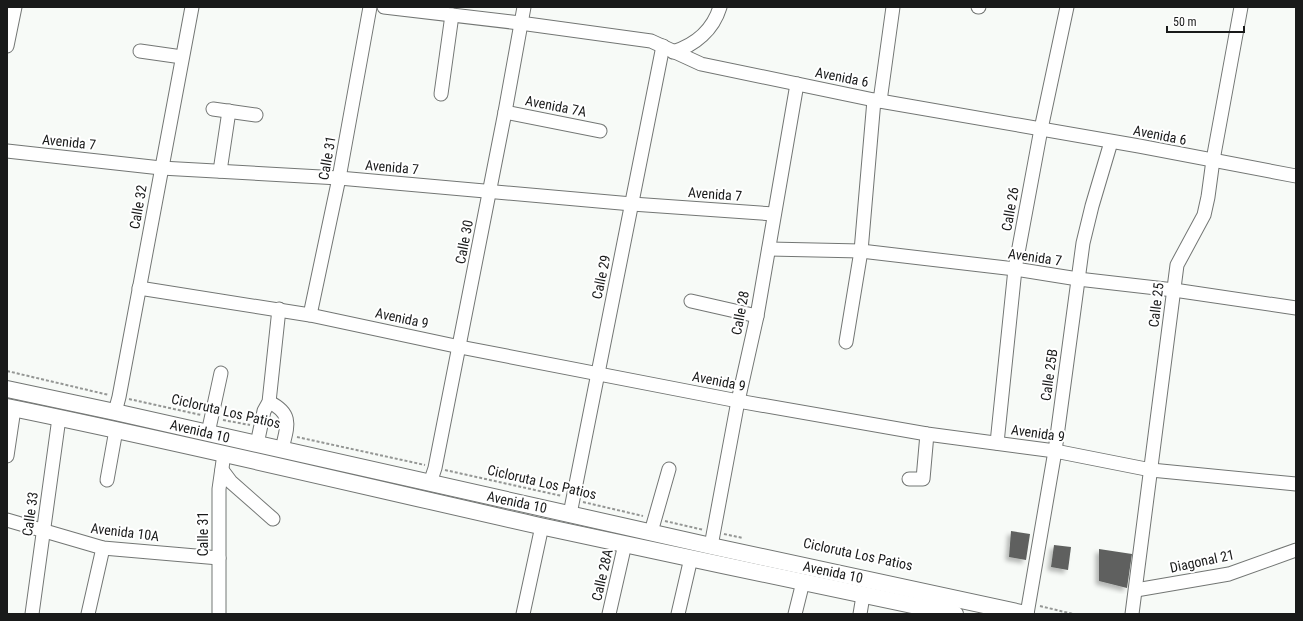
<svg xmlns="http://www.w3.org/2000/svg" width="1303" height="621" viewBox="0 0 1303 621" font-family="'Roboto Condensed',sans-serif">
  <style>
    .building { fill: #5f615f; filter: url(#shadow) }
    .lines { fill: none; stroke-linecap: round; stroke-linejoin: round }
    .minor-casing { stroke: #737674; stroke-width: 15 }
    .major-casing { stroke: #737674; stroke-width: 18 }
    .path { stroke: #949694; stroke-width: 2; stroke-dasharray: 3 2; stroke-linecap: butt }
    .minor { stroke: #fff; stroke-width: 13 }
    .major { stroke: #fff; stroke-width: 16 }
    .labels { text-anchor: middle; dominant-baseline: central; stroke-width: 4; stroke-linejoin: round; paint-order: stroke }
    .street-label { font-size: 14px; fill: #191a1a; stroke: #fff }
  </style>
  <defs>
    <filter id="shadow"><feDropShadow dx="-3.5" dy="3.5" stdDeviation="2" flood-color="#0004"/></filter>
  </defs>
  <rect width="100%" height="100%" fill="#f7faf7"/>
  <!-- building -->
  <g class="building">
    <polygon points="1011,531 1030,534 1026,560 1009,557"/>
    <polygon points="1054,545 1071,547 1068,570 1051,567"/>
    <polygon points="1099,549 1132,554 1127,588 1099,581"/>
  </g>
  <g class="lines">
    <defs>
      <g id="minor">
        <polyline points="384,7 520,23 651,41 701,64 874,100 1139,146 1296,176"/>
        <polyline points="978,7 979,7"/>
        <polyline points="7,46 15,7"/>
        <polyline points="140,51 182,57"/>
        <path d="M673,52C695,45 713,30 720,7"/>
        <polyline points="441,94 452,15"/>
        <polyline points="880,101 893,7"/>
        <polyline points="213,109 256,115"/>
        <polyline points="505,112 600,131"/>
        <polyline points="7,151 161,168 339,178 632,204 774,214"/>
        <polyline points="220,171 229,111"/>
        <polyline points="769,249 861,251 1015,269 1078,279 1174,290 1296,308"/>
        <polyline points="139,288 310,315 460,347 738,401 927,434 1055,451 1151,470 1296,484"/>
        <polyline points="691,301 757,316"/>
        <polyline points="310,315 339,178 370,7"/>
        <polyline points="846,342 861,251 874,100"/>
        <path d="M269,402C294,414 287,427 282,449"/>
        <polyline points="115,412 119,397 192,7"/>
        <polyline points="208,433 221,373"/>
        <polyline points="997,443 1015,269 1041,129 1067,7"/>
        <polyline points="257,444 264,411 269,402 279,309"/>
        <polyline points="7,456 14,409"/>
        <polyline points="222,470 231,482 273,519"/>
        <polyline points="909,479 923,479 927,434"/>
        <polyline points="107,480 116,430"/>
        <polyline points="430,483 435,468 505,112 524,7"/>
        <polyline points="570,514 663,46"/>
        <polyline points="7,520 103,548 219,558"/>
        <polyline points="651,532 669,469"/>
        <polyline points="711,546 738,401 757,316 797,84"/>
        <polyline points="1136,590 1229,574 1296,550"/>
        <polyline points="32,614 59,418"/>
        <polyline points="88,614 103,548"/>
        <polyline points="219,614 219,489 224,454"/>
        <polyline points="523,614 542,526"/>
        <polyline points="609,614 625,544"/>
        <polyline points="678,614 691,558"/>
        <polyline points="795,614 803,582"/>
        <polyline points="860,614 863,596"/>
        <polyline points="1027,614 1055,451 1083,243 1092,206 1111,142"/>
        <polyline points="1132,614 1177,265 1204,215 1208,197 1213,160 1241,7"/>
      </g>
      <g id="major">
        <polyline points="7,389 115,412 711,546 1026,614"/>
        <path d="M7,407C185,443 362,486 540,526C678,556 817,585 955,614"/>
      </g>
    </defs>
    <!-- minor casing -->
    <use href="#minor" class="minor-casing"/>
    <!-- major casing -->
    <use href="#major" class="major-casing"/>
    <!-- path -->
    <g class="path">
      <polyline points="7,371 109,395"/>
      <polyline points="129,399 201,415"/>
      <polyline points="223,420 250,425"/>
      <polyline points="297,437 425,465"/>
      <polyline points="445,470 562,496"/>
      <polyline points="583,502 643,516"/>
      <polyline points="665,521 704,530"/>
      <polyline points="724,534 743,538"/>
      <polyline points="1040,606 1073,614"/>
    </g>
    <!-- minor -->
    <use href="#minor" class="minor"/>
    <!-- major -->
    <use href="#major" class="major"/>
  </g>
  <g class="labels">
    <!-- street labels -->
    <g class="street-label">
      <text transform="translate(842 77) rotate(11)">Avenida 6</text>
      <text transform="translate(556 106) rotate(11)">Avenida 7A</text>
      <text transform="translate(1160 135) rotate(11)">Avenida 6</text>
      <text transform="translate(69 142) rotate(6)">Avenida 7</text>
      <text transform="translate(327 158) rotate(-80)">Calle 31</text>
      <text transform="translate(392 167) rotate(5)">Avenida 7</text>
      <text transform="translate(715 194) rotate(4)">Avenida 7</text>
      <text transform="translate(138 207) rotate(-80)">Calle 32</text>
      <text transform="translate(1010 209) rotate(-80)">Calle 26</text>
      <text transform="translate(464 242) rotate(-79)">Calle 30</text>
      <text transform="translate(1035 257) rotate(8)">Avenida 7</text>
      <text transform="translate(601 277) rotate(-78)">Calle 29</text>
      <text transform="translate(1156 305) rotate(-83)">Calle 25</text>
      <text transform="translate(740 313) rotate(-79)">Calle 28</text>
      <text transform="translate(402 318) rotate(12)">Avenida 9</text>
      <text transform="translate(1049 375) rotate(-82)">Calle 25B</text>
      <text transform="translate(719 381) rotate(11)">Avenida 9</text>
      <text transform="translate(226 411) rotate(13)">Cicloruta Los Patios</text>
      <text transform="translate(200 431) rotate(13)">Avenida 10</text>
      <text transform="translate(1038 433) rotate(8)">Avenida 9</text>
      <text transform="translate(542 482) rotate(13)">Cicloruta Los Patios</text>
      <text transform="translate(517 502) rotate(12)">Avenida 10</text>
      <text transform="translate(30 514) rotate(-82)">Calle 33</text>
      <text transform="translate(125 532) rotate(7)">Avenida 10A</text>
      <text transform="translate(203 534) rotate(-90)">Calle 31</text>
      <text transform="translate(858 554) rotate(12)">Cicloruta Los Patios</text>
      <text transform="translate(1202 561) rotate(-12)">Diagonal 21</text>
      <text transform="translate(833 572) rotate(12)">Avenida 10</text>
      <text transform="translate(602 575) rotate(-77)">Calle 28A</text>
    </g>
  </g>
  <!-- border -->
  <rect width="1303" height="621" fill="none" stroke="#191a1a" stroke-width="16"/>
  <!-- scale -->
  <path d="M1167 26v6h77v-6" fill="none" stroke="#191a1a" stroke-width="2"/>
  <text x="1173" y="26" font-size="12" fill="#191a1a" stroke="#ffffff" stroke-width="3" paint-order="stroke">50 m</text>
</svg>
